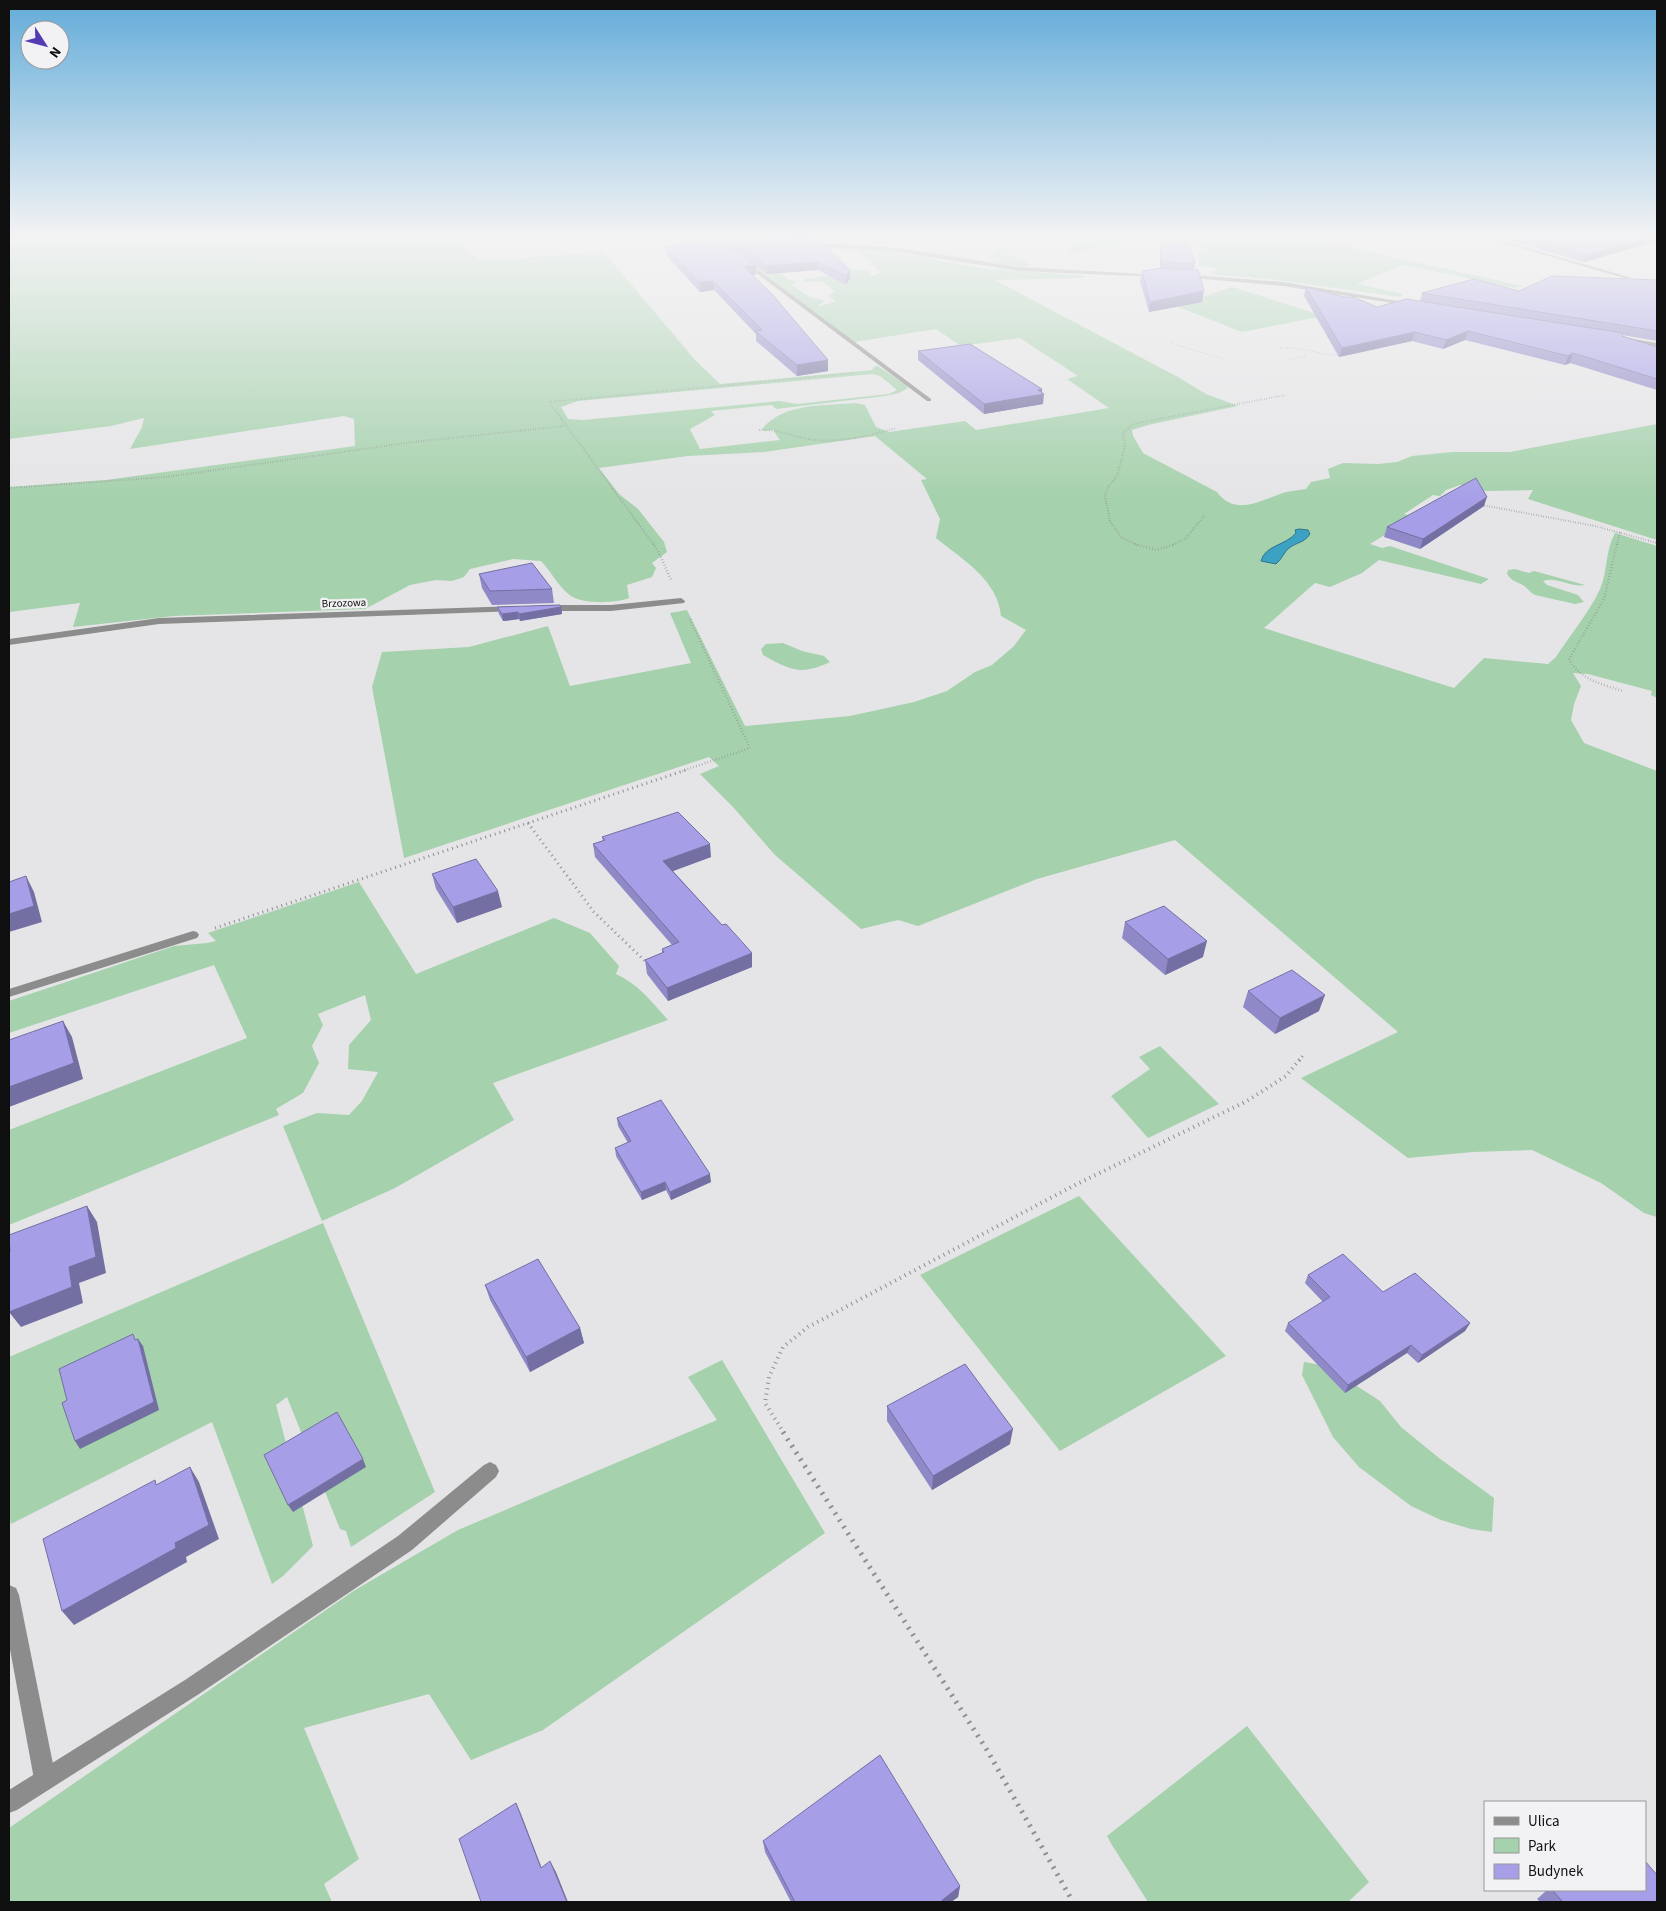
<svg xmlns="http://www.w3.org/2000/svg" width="1666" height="1911" viewBox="0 0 1666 1911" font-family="'Source Sans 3',sans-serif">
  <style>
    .green { fill: #a5d1ac; fill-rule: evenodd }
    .water { fill: #3ca1c3; stroke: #2e758d }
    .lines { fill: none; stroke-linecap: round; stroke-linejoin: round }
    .path-far5 { stroke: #8f8f91; stroke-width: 1; stroke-dasharray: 0.5 2; stroke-linecap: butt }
    .path-far4 { stroke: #8f8f91; stroke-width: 2; stroke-dasharray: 0.5 2; stroke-linecap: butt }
    .path-far3 { stroke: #8f8f91; stroke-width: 2.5; stroke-dasharray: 0.5 2.5; stroke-linecap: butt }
    .path-far2 { stroke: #8f8f91; stroke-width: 3; stroke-dasharray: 1 4; stroke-linecap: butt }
    .path-far1 { stroke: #8f8f91; stroke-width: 4; stroke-dasharray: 1 4.5; stroke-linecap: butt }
    .path { stroke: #8f8f91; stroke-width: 5; stroke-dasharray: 2 6; stroke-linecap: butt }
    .service { fill: #8d8c8c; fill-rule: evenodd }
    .minor { fill: #8d8c8c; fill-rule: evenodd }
    .tertiary { fill: #8d8c8c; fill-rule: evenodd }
    .wall { fill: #8f89c8 }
    .shaded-wall { fill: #746fa2 }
    .building { fill: #a69fe8; stroke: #746fa2 }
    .labels { text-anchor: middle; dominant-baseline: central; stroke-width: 4.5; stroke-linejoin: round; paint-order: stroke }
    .far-street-label { font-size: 11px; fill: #0f0f10; stroke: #f2f2f4 }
  </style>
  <rect width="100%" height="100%" fill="#e5e5e7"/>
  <!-- green -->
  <g class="green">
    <path d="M9,233H227L223,241L247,236L261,238L252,245L272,239L271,237L252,233H444L479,259L494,260L604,252L695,360L720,384L872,370L874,367L878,366L906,385L908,388L899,393L885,396L776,409L772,405L711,411L715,415L690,429L700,449L780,440L773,430L764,431L762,429C785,402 824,406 856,403L865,405L876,427L889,432L965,421L976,430L1109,408L1067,379L1078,376L1020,338L961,346L936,329L854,342L748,262L733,249L734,246L785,276L788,280L798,281L791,285L810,297L825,301L818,305L821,306L836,301L828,296L835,291L821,281L805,282V279L840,274L845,269L868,271L870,273L869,275L875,276L881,272L860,252L805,245L874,249L987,269L1088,276L1083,278L995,280L1178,377L1206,394L1238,406L1152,424L1132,430L1133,436L1143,453L1217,492C1236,518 1263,499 1286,492C1292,491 1299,490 1306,489L1311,482L1330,478L1328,469L1343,463L1378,464L1397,462L1412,456L1452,452H1510L1657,424V540L1528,499L1533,490L1486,491L1460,485L1446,490L1440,496L1433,495L1404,514L1414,517L1370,544L1382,548L1390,546L1489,579L1481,584L1379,560L1362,573L1330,587L1315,583L1264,628L1454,688L1484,658L1548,664L1556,657C1570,635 1589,613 1600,589C1608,570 1605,551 1615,533L1657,546V698L1651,695L1652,691L1588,674L1573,673L1581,686L1574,704L1571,720L1584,743L1657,771V1217L1644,1213L1601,1183L1532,1150L1473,1152L1408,1158L1301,1078L1398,1032L1175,840L1037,879L918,926L898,920L861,929L775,855L733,807L700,774L719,766L709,757L404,858L372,687L382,652L469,647L548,626L570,686L691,663L670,613L687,610L745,726L850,716L914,702L947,691L975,672L992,665L1014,646L1026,630L1001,616C998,580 962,559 936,538L940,519L921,480L927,479L875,436L764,452L688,456L599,468L619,494L638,509L664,542L667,552L652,563L656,568L652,577L627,585L629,598C617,603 588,604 575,598C561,592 552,572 541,561L513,559L470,569L464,577L452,581L436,580L410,585L365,609L174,616L73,627L80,603L9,612V487L106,480L355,446L354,419L344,416L130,449L142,427L144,418L111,426L9,439ZM873,374L880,376L897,390L889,394L797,404L779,401L583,420L568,419L561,407L578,401Z"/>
    <polygon points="1078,233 1298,233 1366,251 1521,286 1515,288 1403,265 1357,284 1403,294 1401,297 1270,279 1209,274 1216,270 1217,268 1199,266 1198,251 1203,250 1185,241 1167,241 1104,246 1067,255 1069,249 1084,238"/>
    <polygon points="999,247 1013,249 1004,254 1033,265 1021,267 985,261 1009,260 988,257"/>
    <polygon points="1232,287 1324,316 1242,332 1176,306"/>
    <path d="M1515,569L1529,573L1534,571L1585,585C1571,588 1556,576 1543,581L1547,585L1578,595L1584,602L1575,604L1535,595C1529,592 1526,586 1521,584C1514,581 1511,580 1507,574L1508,570Z"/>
    <path d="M783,643L802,651L824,656L830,662C800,676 790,670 763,655L761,649L766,644Z"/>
    <path d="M359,882L416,974L554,918L590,933L619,966L616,974C638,984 652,1002 668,1020L493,1083L514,1120L395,1188L322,1221L283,1126L317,1113L349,1115L362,1101L378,1072L348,1069L349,1045L371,1020L365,995L318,1014L323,1025L312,1046L319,1063L303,1093L276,1109L279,1115L9,1225V1130L247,1038L214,965L9,1033V1001L174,946L207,943L216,941L208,933Z"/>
    <polygon points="1160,1046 1219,1104 1148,1138 1111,1096 1150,1069 1139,1057"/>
    <polygon points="1079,1196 1226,1356 1060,1451 920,1275"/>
    <polygon points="323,1223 435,1492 351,1547 346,1531 340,1529 287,1397 276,1405 313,1546 283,1576 272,1584 212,1422 11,1524 9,1514 9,1357"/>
    <polygon points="722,1360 825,1533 543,1730 471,1760 429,1694 304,1728 359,1859 324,1884 332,1902 9,1902 9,1828 355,1590 458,1530 717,1420 688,1377"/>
    <polygon points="1304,1362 1326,1366 1380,1401 1401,1427 1439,1458 1494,1498 1492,1532 1471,1529 1441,1520 1411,1506 1359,1467 1333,1437 1302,1375"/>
    <polygon points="1247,1726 1369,1882 1348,1902 1148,1902 1112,1845 1107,1836"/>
  </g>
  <!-- water -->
  <path class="water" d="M1299,529L1308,530L1310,534C1304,543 1297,542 1289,548C1284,552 1282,559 1276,564L1261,561C1265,545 1285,546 1296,533L1295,530Z"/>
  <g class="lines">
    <!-- path-far5 -->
    <g class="path-far5">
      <polyline points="1274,233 1530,288"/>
      <polyline points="1173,241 1239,233"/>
      <polyline points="1174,340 1171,342 1173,344 1224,359"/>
      <path d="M1280,348C1301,346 1320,356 1341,355"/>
      <polyline points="1290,360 1305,356"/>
    </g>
    <!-- path-far4 -->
    <g class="path-far4">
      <path d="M759,430C777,429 791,436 808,439C837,444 868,436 896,428"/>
      <polyline points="9,488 166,477 413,442 565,426"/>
      <polyline points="1482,505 1595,526 1657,543"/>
      <polyline points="654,545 549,402 855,373"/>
      <polyline points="1137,545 1121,537 1110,521 1105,496 1108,487 1117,476 1125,446 1123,433 1133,424 1285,395"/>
      <polyline points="1173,545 1186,538 1204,516"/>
      <polyline points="1617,545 1620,532"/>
    </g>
    <!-- path-far3 -->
    <g class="path-far3">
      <polyline points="653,544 659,553 671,580"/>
      <polyline points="1135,544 1157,550 1175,544"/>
      <path d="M1617,544L1604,599L1569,659C1580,680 1602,684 1623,691"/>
      <polyline points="682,771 750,748 690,619"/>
    </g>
    <!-- path-far2 -->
    <g class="path-far2">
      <polyline points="528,823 594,912 647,963"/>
      <polyline points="215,928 686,770"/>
      <polyline points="1299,1061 1303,1055"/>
    </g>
    <!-- path-far1 -->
    <polyline class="path-far1" points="784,1433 765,1403 769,1377 783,1347 808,1327 1073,1186 1247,1101 1286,1076 1300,1059"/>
    <!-- path -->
    <polyline class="path" points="783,1432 987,1750 1073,1902"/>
    <!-- service -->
    <g class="service">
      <polygon points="1469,233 1477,233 1632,278 1627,279"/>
      <polygon points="9,1585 16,1588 19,1595 56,1779 52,1786 45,1790 38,1786 34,1779 9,1644"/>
    </g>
    <!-- minor -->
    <g class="minor">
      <polygon points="732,241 737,242 732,250 931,399 931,401 927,401 727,251"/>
      <polygon points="681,598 685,601 684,603 611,611 544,611 540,608 544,605 611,605"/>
      <polygon points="514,606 517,607 517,611 159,624 9,645 9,639 159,618"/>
      <polygon points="193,931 197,932 199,935 197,938 9,997 9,989"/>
      <polygon points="490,1462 496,1465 499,1471 496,1477 412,1550 199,1694 17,1810 9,1813 9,1790 185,1680 398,1536 484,1465"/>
    </g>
    <!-- tertiary -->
    <g class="tertiary">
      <polygon points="655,233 753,242 750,244 687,241"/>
      <polygon points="805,242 898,248 1020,267 1161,275 1158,277 1020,271 898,252 807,245"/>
      <polygon points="1181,274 1283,282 1416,304 1413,306 1283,286 1183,277"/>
      <polygon points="1628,338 1657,343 1657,347 1626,341"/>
    </g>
  </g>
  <!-- wall -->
  <g class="wall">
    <polygon points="749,233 811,233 811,240 850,278 846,285 818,270 767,274 734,250 734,241 758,238"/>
    <polygon points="1657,233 1657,241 1584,262 1511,241 1513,234"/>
    <polygon points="726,238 726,244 756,266 756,275 752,275 828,371 797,376 756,341 756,334 714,290 700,292 667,256 666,247"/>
    <polygon points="1161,242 1195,264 1194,270 1202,302 1149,312 1140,281 1142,271 1160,268 1160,250"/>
    <polygon points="1657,280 1657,341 1622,335 1622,336 1657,347 1657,390 1570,363 1565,365 1465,340 1443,349 1412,341 1339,357 1304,296 1306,287 1377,307 1420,301 1422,293 1519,291"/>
    <polygon points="918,351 1042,389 1043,404 984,414 918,360"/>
    <polygon points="1484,506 1420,549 1384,537 1387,527"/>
    <polygon points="479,574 552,589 554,603 492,605 482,588"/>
    <polygon points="497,607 561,607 562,614 520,621 519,619 503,621 499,614"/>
    <polygon points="602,837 711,857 673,871 722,925 752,953 752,967 668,1001 647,974 645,960 662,953 662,949 672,945 595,857 593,844 603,841"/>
    <polygon points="432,874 502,907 457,923 436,889"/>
    <polygon points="1125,922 1203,957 1165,975 1122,938"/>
    <polygon points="1248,991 1319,1011 1275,1034 1243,1007"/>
    <polygon points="617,1118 711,1182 671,1200 666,1190 642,1200 616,1156 615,1148 628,1143 618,1126"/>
    <polygon points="1308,1275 1470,1323 1465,1331 1418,1363 1407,1353 1345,1393 1285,1331 1288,1323 1323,1302 1305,1283"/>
    <polygon points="485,1285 580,1328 584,1343 530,1372 490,1300"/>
    <polygon points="887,1406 1010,1444 932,1490 887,1421"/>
    <polygon points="763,1841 960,1886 958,1897 951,1902 791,1902 765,1852"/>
    <polygon points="1547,1890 1645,1890 1657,1902 1540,1902 1537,1899"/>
  </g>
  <!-- shaded-wall -->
  <g class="shaded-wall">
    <polygon points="1657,235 1657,241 1584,262 1586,255"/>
    <polygon points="818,262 818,270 767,274 767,266"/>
    <polygon points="743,266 756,266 756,275 743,276"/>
    <polygon points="850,270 850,278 846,285 846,276"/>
    <polygon points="713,281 714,290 700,292 699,282"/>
    <polygon points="1204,291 1202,302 1149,312 1150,302"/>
    <polygon points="1468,331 1465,340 1443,349 1446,340"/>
    <polygon points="1415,332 1412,341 1339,357 1342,348"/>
    <polygon points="1573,353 1570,363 1565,365 1568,356"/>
    <polygon points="828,360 828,371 797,376 797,365"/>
    <polygon points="1042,389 1042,394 1044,394 1043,404 984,414 984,404"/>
    <polygon points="1487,497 1484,506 1420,549 1423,539"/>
    <polygon points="561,607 562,614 520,621 519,614"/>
    <polygon points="518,612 519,619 503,621 502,614"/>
    <polygon points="710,844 711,857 665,874 663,861"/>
    <polygon points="26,876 34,892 42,922 9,932 9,914"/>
    <polygon points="498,891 502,907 457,923 453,907"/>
    <polygon points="1207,941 1203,957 1165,975 1168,959"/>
    <polygon points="752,953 752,967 668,1001 667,988"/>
    <polygon points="1325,995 1319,1011 1275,1034 1280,1018"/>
    <polygon points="63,1021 72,1037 83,1079 9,1107 9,1087"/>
    <polygon points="710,1174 711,1182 671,1200 670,1192"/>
    <polygon points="665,1182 666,1190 642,1200 641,1192"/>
    <polygon points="87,1206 97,1222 106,1273 79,1283 83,1303 21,1327 9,1312"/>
    <polygon points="1470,1323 1465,1331 1418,1363 1422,1355"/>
    <polygon points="580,1328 584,1343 530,1372 526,1357"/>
    <polygon points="138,1339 143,1346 159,1410 80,1449 75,1441"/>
    <polygon points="1411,1345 1407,1353 1345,1393 1348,1385"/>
    <polygon points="1013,1429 1010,1444 932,1490 933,1476"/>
    <polygon points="363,1459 366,1467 293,1512 288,1505"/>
    <polygon points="190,1467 199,1482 219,1539 186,1557 187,1562 74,1625 62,1611"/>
    <polygon points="516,1803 521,1814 546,1879 541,1868"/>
    <polygon points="550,1861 556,1872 568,1902 567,1902"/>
    <polygon points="960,1886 958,1897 951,1902 940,1902"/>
  </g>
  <!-- building -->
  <g class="building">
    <polygon points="1519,233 1657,233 1657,235 1586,255 1513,234"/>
    <polygon points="741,237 820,240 850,270 846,276 818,262 767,266 734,241 736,238"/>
    <polygon points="726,238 725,243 756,266 743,266 771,293 828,360 797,365 755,331 762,330 713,281 699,282 666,247"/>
    <polygon points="1161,242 1189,243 1195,264 1161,262"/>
    <polygon points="1161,268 1198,270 1204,291 1150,302 1142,271"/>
    <polygon points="1552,276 1657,280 1657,331 1422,293 1474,279 1519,291"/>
    <polygon points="1306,287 1344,297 1353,297 1377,307 1406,299 1623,333 1622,336 1657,347 1657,379 1573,353 1568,356 1468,331 1446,340 1415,332 1342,348"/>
    <polygon points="970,344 1042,389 1038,390 1044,394 984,404 918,351"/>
    <polygon points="1476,478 1487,497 1423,539 1387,527"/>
    <polygon points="532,563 552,589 490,591 479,574"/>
    <polygon points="560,605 561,607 519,614 518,612 502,614 497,607"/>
    <polygon points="678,812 710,844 663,861 722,925 726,924 752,953 667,988 645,960 664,952 662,949 679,942 593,844 605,840 602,837"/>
    <polygon points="476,859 498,891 453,907 432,874"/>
    <polygon points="26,876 34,906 9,914 9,882"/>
    <polygon points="1164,906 1207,941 1168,959 1125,922"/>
    <polygon points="1292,970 1325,995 1280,1018 1248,991"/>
    <polygon points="63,1021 74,1063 9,1087 9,1040"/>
    <polygon points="661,1100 710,1174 670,1192 665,1182 641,1192 615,1148 631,1141 617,1118"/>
    <polygon points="87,1206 96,1257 69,1267 72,1287 9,1312 9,1252 10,1252 9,1235"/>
    <polygon points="1343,1254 1383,1292 1415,1273 1470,1323 1422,1355 1411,1345 1348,1385 1288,1323 1330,1297 1308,1275"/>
    <polygon points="538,1259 580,1328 526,1357 485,1285"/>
    <polygon points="133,1334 135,1340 138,1339 154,1402 75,1441 62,1403 67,1400 59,1369"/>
    <polygon points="965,1364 1013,1429 933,1476 887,1406"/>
    <polygon points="337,1412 363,1459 288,1505 264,1455"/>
    <polygon points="190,1467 209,1525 175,1543 176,1548 62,1611 43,1539 155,1480 156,1485"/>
    <polygon points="880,1755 960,1886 940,1902 795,1902 763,1841"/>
    <polygon points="516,1803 541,1868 550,1861 567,1902 481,1902 459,1839"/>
    <polygon points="1645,1861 1657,1875 1657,1902 1563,1902 1552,1890 1645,1890"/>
  </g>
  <!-- sky -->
  <linearGradient id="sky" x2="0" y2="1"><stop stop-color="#63acd9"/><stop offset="0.47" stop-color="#f3f3f4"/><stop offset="1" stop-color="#f3f3f4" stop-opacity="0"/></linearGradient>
  <rect width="1666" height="501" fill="url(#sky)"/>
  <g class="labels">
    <!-- far-street labels -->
    <g class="far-street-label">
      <text transform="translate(344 603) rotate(-2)">Brzozowa</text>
    </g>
  </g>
  <!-- border -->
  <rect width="1666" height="1911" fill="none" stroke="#0f0f10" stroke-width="20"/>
  <!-- legend -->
  <rect x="1484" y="1801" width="162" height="90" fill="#f2f2f4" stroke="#979799"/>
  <rect x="1494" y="1817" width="25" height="8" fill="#8d8c8c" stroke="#979799"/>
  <text x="1528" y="1826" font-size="15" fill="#0f0f10">Ulica</text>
  <rect x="1494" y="1838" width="25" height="15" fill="#a5d1ac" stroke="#979799"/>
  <text x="1528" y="1851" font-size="15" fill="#0f0f10">Park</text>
  <rect x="1494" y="1864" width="25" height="15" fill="#a69fe8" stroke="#979799"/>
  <text x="1528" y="1876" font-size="15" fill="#0f0f10">Budynek</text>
  <!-- north arrow -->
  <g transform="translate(45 45) rotate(126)"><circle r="24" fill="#f2f2f4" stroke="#979799"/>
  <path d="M0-4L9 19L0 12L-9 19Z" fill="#543bb3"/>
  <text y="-8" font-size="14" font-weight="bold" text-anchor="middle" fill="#0f0f10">N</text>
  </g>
</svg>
